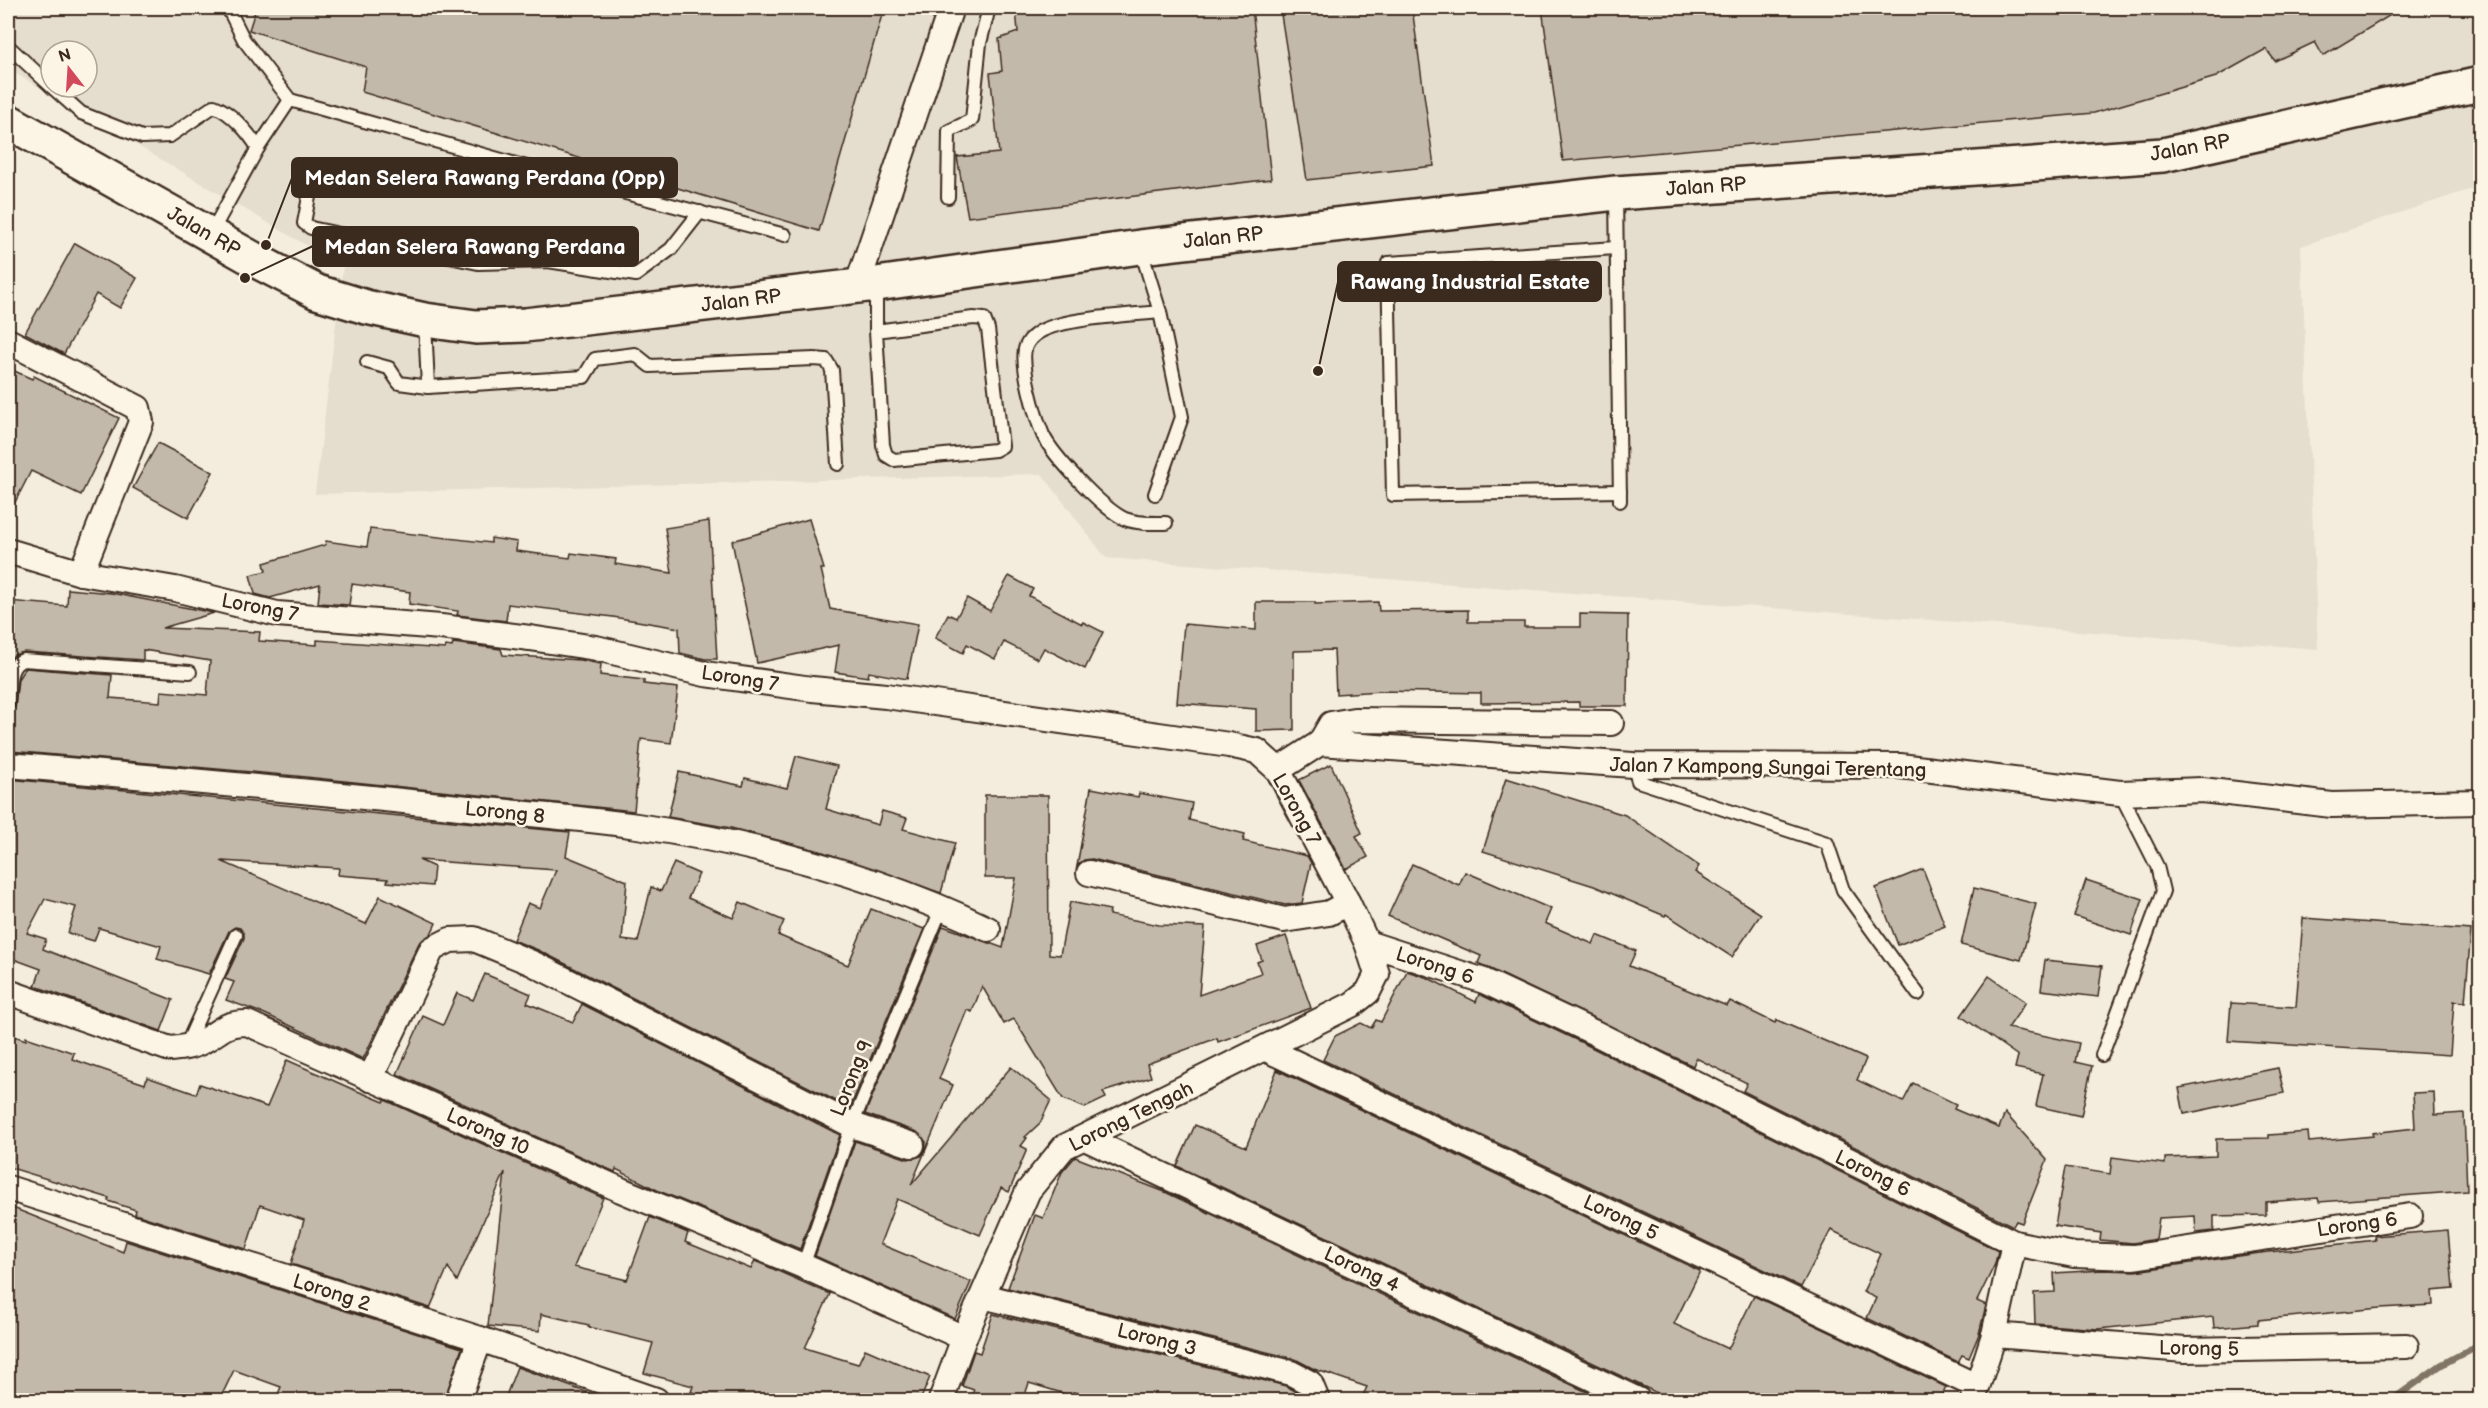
<svg xmlns="http://www.w3.org/2000/svg" width="2488" height="1408" viewBox="0 0 2488 1408" font-family="'Balsamiq Sans',sans-serif">
  <rect width="100%" height="100%" fill="#f4eddd"/>
  <filter id="ink" filterUnits="userSpaceOnUse"><feTurbulence type="fractalNoise" baseFrequency=".0167" numOctaves="2"/><feDisplacementMap in="SourceGraphic" scale="12" xChannelSelector="R" yChannelSelector="G"/><feConvolveMatrix kernelMatrix="1 2 1 2 8 2 1 2 1" color-interpolation-filters="sRGB"/></filter>
  <g filter="url(#ink)">
    <path fill="#e5ddce" fill-rule="evenodd" d="M8,8H2480V186L2301,246L2318,649L1106,558L1042,474L315,494L343,267L8,69ZM51,51H87V87H51Z"/>
    <g fill="none" stroke-linecap="round" stroke-linejoin="round">
      <path stroke="#817466" stroke-width="7" d="M2392,1400L2441,1365L2480,1344"/>
    </g>
    <g fill="#c3b9aa" stroke="#3b2a1e" stroke-width="1.5">
      <path d="M256,8H884L819,231L362,92L366,67L249,30Z"/>
      <path d="M1016,8H1252L1271,179L968,217L957,157L999,153L990,73L1002,71L999,39L1018,32Z"/>
      <path d="M1280,8H1412L1434,166L1307,180Z"/>
      <path d="M1542,8H2402L2323,56L2315,42L2275,61L2266,49L2216,77L2094,113L1563,161Z"/>
      <path d="M75,243L137,278L120,308L96,294L64,354L25,333Z"/>
      <path d="M8,368L32,379L34,376L119,418L81,495L31,471L8,516Z"/>
      <path d="M158,443L213,472L188,518L133,488Z"/>
      <path d="M809,519L824,569H821L830,609L918,624L907,679L869,672L868,677L835,672L839,645L757,663L732,541Z"/>
      <path d="M709,521L717,659H705L680,653L679,628L613,617L508,604L506,621L457,615L458,611L409,604L410,592L352,584L349,605L318,603L320,584L270,598L255,594L250,575L266,571L264,563L325,545L326,541L367,547L370,529L491,543V538L517,542L516,551L570,558L571,553L616,559L615,564L672,573L665,528Z"/>
      <path d="M1009,576L1033,589L1029,596L1082,624L1083,622L1103,632L1085,669L1044,648L1038,659L1004,642L995,659L967,644L963,653L935,638L948,614L956,618L967,598L990,611Z"/>
      <path d="M68,589L111,593L214,613L162,628L260,632L259,641L317,645V640L445,649L446,646L452,647L453,643L501,649L503,655L580,660L601,664L600,675L644,680V684L678,688L671,743L641,739L634,811L296,776L10,751L13,721L8,720V711L15,707L18,679L25,668L112,675L110,698L160,702L161,691L207,695L210,661L143,650V660L24,652L14,655L8,662V601L67,606Z"/>
      <path d="M1256,602H1315V604L1378,602L1379,611L1468,610V622H1524V627H1580V614L1628,615L1627,706H1579V702L1481,703V693L1381,691L1336,694L1334,650L1294,651V730L1256,731V709L1177,703L1184,624L1256,630Z"/>
      <path d="M796,756L837,766L826,809L878,825L882,811L907,818L903,829L955,843L941,893L820,851L731,828L668,817L679,772L743,786L745,778L787,788Z"/>
      <path d="M1331,764L1362,833L1356,836L1368,857L1346,869L1299,780Z"/>
      <path d="M1506,778L1625,815L1699,866L1695,872L1761,914L1732,957L1666,914L1665,916L1594,886L1483,851Z"/>
      <path d="M8,779L570,832L566,856L627,881L622,940L638,942L651,887L661,891L674,863L699,874L688,898L733,918L740,902L784,921L778,935L848,965L871,909L924,929L850,1108L538,950L513,940L528,903L540,908L556,870L419,860L434,867L432,886L387,882L388,879L338,875L339,868L221,861L366,924L380,896L436,923L431,934L419,943L363,1059L265,1014L226,1000L234,982L225,979L244,938V934L240,928L235,927L229,931L209,974L157,959L161,946L99,928L94,941L68,933L76,907L45,899L27,933L46,939L43,949L173,1000L161,1031L35,986L41,969L8,957Z"/>
      <path d="M1091,788L1138,797L1139,793L1192,803L1189,820L1245,834L1243,841L1307,856L1311,863L1302,903L1285,905L1092,859L1084,860L1077,866Z"/>
      <path d="M985,795H1048L1049,954L1060,955L1070,902L1110,910L1109,915L1159,925L1205,927L1199,995L1261,973L1257,962L1262,960L1257,946L1286,936L1311,1008L1218,1042L1217,1038L1147,1064L1151,1077L1103,1092L1106,1098L1085,1108L1063,1099L1014,1019L1004,1024L982,986L972,1012L967,1010L939,1079L953,1085L911,1185L1011,1067L1051,1100L1040,1123L1025,1137L1027,1138L1021,1146L1027,1149L1009,1192L1001,1188L980,1235L897,1199L880,1244L971,1282L955,1319L815,1256L855,1141L908,1159L921,1156L925,1150L926,1142L917,1132L865,1114L943,926L1003,948L1016,878H985Z"/>
      <path d="M1412,864L1459,885L1465,872L1475,876L1551,909L1545,923L1593,944L1597,935L1636,951L1629,966L1727,1006L1730,1001L1775,1023L1777,1020L1866,1059L1857,1080L1903,1102L1913,1083L1956,1104L1954,1109L1999,1128L2005,1113L2047,1160L2022,1223L2016,1221L2013,1226L1743,1091L1747,1083L1696,1058L1693,1066L1478,963L1481,956L1388,916Z"/>
      <path d="M1923,869L1945,926L1898,945L1876,888Z"/>
      <path d="M2086,880L2143,899L2131,935L2074,916Z"/>
      <path d="M1974,888L2036,904L2021,960L1961,945Z"/>
      <path d="M2303,918L2471,930L2465,1002L2454,1001L2450,1055L2228,1041L2231,1003L2296,1007Z"/>
      <path d="M2045,960L2102,966L2098,997L2041,990Z"/>
      <path d="M1407,971L1428,978L1476,1002L1479,994L1589,1046L1998,1251L1995,1264L1977,1301L1986,1305L1979,1334L1969,1358L1962,1355L1958,1362L1867,1318L1876,1298L1863,1292L1881,1254L1831,1230L1801,1287L1323,1060L1335,1036L1361,1023L1371,1028L1376,1020L1381,1022Z"/>
      <path d="M485,974L531,994L527,1003L573,1022L582,1004L840,1135L800,1249L659,1191L616,1169L615,1172L397,1074L423,1016L443,1025L457,993L473,1000Z"/>
      <path d="M1989,976L2026,1002L2008,1028L2079,1043L2075,1062L2092,1066L2081,1116L2036,1106L2043,1074L2015,1068L2018,1056L1961,1016Z"/>
      <path d="M8,1034L26,1040V1037L74,1053L72,1059L145,1084L147,1077L196,1094L200,1084L267,1107L287,1060L350,1088L384,1102L385,1100L603,1198L574,1267L627,1280L650,1217L688,1233L685,1242L751,1269L755,1261L830,1294L805,1348L858,1364L865,1349L930,1377L920,1401H723L691,1392L693,1386L644,1373L653,1343L588,1327L589,1325L541,1314L540,1331L488,1326L505,1172L457,1281L448,1267L430,1308L291,1264L304,1220L260,1205L246,1249L135,1214L136,1210L108,1201L109,1198L8,1167Z"/>
      <path d="M2278,1068L2284,1093L2184,1114L2179,1088Z"/>
      <path d="M1277,1070L1700,1271L1674,1324L1728,1349L1754,1296L1946,1387L1940,1401H1674L1177,1166L1195,1125L1246,1147Z"/>
      <path d="M2434,1092L2435,1115L2464,1113L2467,1191L2319,1202L2318,1198L2266,1202V1215L2214,1216V1231L2196,1233L2195,1216L2159,1218L2156,1239L2133,1243L2100,1240L2101,1233L2055,1226L2065,1167L2110,1174L2112,1157L2165,1164V1158L2216,1156V1139L2269,1138V1135L2308,1132L2309,1142L2373,1136L2372,1133L2415,1128L2413,1093Z"/>
      <path d="M1075,1157L1165,1192L1606,1401H1360L1367,1387L1314,1369L1295,1359L1008,1288L1035,1215L1043,1218L1062,1172Z"/>
      <path d="M8,1206L123,1252L126,1241L462,1348L444,1401H275L281,1387L234,1370L219,1401H8Z"/>
      <path d="M2448,1230L2453,1289L2432,1291L2433,1305L2380,1308L2258,1320V1324L2214,1328L2213,1317L2098,1329L2035,1324L2034,1293L2055,1292L2054,1273L2103,1270L2136,1271L2252,1254L2375,1240L2374,1236Z"/>
      <path d="M993,1314L1286,1386L1299,1393V1401H1109L1073,1392L1072,1396L1029,1383L1023,1401H969L974,1390L962,1386L974,1351L980,1353Z"/>
      <path d="M517,1367L605,1399L604,1401H504Z"/>
    </g>
    <g fill="none" stroke-linecap="round" stroke-linejoin="round">
      <g stroke="#3b2a1e" stroke-width="16">
        <g id="lane">
          <path d="M228,8L244,40L290,100L523,166L785,235"/>
          <path d="M8,46L51,86"/>
          <path d="M52,87L81,113L142,137L170,136L214,106C231,112 249,133 258,148L210,235"/>
          <path d="M258,148L290,100"/>
          <path d="M312,181L304,223L311,228L478,263L548,261L636,275L671,249L700,212"/>
          <path d="M1616,193L1620,501"/>
          <path d="M948,197L949,131L972,120L980,43L989,8"/>
          <path d="M1140,247L1160,312L1182,417L1155,494"/>
          <path d="M1616,248L1388,263L1393,495L1620,491"/>
          <path d="M876,286V331L883,445L886,455L894,460L995,450L1002,446L988,329L984,319L973,318L876,331"/>
          <path d="M1160,312C1133,315 1054,318 1035,335C1032,337 1028,342 1026,346C1019,362 1036,418 1043,435C1053,456 1104,510 1125,519C1138,524 1153,523 1166,523"/>
          <path d="M425,322L428,387"/>
          <path d="M367,362L389,368L399,383L428,387L584,377L595,359L635,354L650,366L814,359L826,360L832,370L838,464"/>
          <path d="M8,703C10,688 7,665 23,660L190,672"/>
          <path d="M1633,765L1638,781L1827,843L1843,890L1918,994"/>
          <path d="M186,1046L236,935"/>
          <path d="M2102,1055L2163,891L2157,866L2120,793"/>
          <path d="M803,1266L852,1125L942,907"/>
        </g>
      </g>
      <g stroke="#3b2a1e" stroke-width="28">
        <g id="street">
          <path d="M857,286L951,8"/>
          <path d="M8,341L138,408L141,422L81,573"/>
          <path d="M8,551L81,573L175,589L277,614L441,627L530,638L596,648L705,674L812,689L886,696L1229,745L1257,751L1278,770L1348,903L1367,943L1377,974L1368,992L1353,1004L1064,1147L1028,1191L964,1338L941,1400"/>
          <path d="M1320,743L1331,724L1354,720L1611,723"/>
          <path d="M8,765C161,778 314,791 468,808C524,814 581,818 637,826C758,844 878,876 988,929"/>
          <path d="M1278,770L1320,743L1633,765L1900,766L2120,793L2202,790L2332,805L2480,802"/>
          <path d="M1089,873L1284,920L1329,913L1348,903"/>
          <path d="M1367,943L1484,981L1595,1033L2014,1243L2074,1255L2134,1257L2410,1216"/>
          <path d="M8,992L170,1049C181,1048 193,1047 203,1041C222,1031 223,1023 247,1023L621,1190L803,1266L964,1338"/>
          <path d="M1266,1049L1976,1386"/>
          <path d="M370,1079L432,949L450,940L474,939L532,963L852,1125L912,1145"/>
          <path d="M1085,1138L1638,1400"/>
          <path d="M8,1188L480,1339L656,1400"/>
          <path d="M983,1296L1291,1373L1310,1383L1317,1400"/>
          <path d="M1994,1335L2185,1350L2406,1346"/>
          <path d="M458,1400L480,1339"/>
          <path d="M1973,1400L1994,1335L2014,1243"/>
        </g>
      </g>
      <g stroke="#3b2a1e" stroke-width="38">
        <path id="secondary" d="M8,121L255,260L317,292L366,307L425,320L476,327L525,325L876,284L1140,247L1616,193L2163,155L2480,84"/>
      </g>
      <use href="#lane" stroke="#fcf5e5" stroke-width="12"/>
      <use href="#street" stroke="#fcf5e5" stroke-width="24"/>
      <use href="#secondary" stroke="#fcf5e5" stroke-width="33"/>
    </g>
  </g>
  <g text-anchor="middle" stroke-width="5" stroke-linejoin="round" paint-order="stroke">
    <g font-size="20" fill="#3b2a1e" stroke="#fcf5e5">
      <text transform="translate(2190 147) rotate(-10)" y="7">Jalan RP</text>
      <text transform="translate(1706 186) rotate(-4)" y="7">Jalan RP</text>
      <text transform="translate(204 231) rotate(30)" y="7">Jalan RP</text>
      <text transform="translate(1223 237) rotate(-6)" y="7">Jalan RP</text>
      <text transform="translate(741 300) rotate(-7)" y="7">Jalan RP</text>
      <text transform="translate(260 607) rotate(11)" y="7">Lorong 7</text>
      <text transform="translate(740 678) rotate(9)" y="7">Lorong 7</text>
      <text transform="translate(1768 767) rotate(1)" y="7">Jalan 7 Kampong Sungai Terentang</text>
      <text transform="translate(1297 809) rotate(61)" y="7">Lorong 7</text>
      <text transform="translate(505 812) rotate(6)" y="7">Lorong 8</text>
      <text transform="translate(1435 965) rotate(18)" y="7">Lorong 6</text>
      <text transform="translate(851 1078) rotate(-68)" y="7">Lorong 9</text>
      <text transform="translate(1131 1116) rotate(-26)" y="7">Lorong Tengah</text>
      <text transform="translate(488 1131) rotate(24)" y="7">Lorong 10</text>
      <text transform="translate(1873 1173) rotate(26)" y="7">Lorong 6</text>
      <text transform="translate(1621 1217) rotate(25)" y="7">Lorong 5</text>
      <text transform="translate(2357 1224) rotate(-8)" y="7">Lorong 6</text>
      <text transform="translate(1362 1269) rotate(25)" y="7">Lorong 4</text>
      <text transform="translate(332 1292) rotate(18)" y="7">Lorong 2</text>
      <text transform="translate(1157 1339) rotate(14)" y="7">Lorong 3</text>
      <text transform="translate(2199 1348) rotate(1)" y="7">Lorong 5</text>
    </g>
  </g>
  <path fill="none" stroke="#3b2a1e" stroke-width="2" d="M266 245L292 178M245 278L313 246M1318 371L1338 282"/>
  <g fill="#3b2a1e" stroke="#fcf5e5" stroke-width="2">
    <circle cx="266" cy="245" r="6"/>
    <circle cx="245" cy="278" r="6"/>
    <circle cx="1318" cy="371" r="6"/>
  </g>
  <g fill="#3b2a1e" stroke="#3b2a1e" stroke-width="2">
    <rect x="292" y="158" width="385" height="39" rx="6"/>
    <rect x="313" y="227" width="325" height="39" rx="6"/>
    <rect x="1338" y="262" width="263" height="39" rx="6"/>
  </g>
  <g font-size="21" text-anchor="middle" font-weight="bold" fill="#fff">
    <text x="485" y="185">Medan Selera Rawang Perdana (Opp)</text>
    <text x="475" y="254">Medan Selera Rawang Perdana</text>
    <text x="1470" y="289">Rawang Industrial Estate</text>
  </g>
  <rect width="2488" height="1408" fill="none" stroke="#fcf5e5" stroke-width="30"/>
  <rect x="15" y="15" width="2458" height="1378" fill="none" stroke="#3b2a1e" stroke-width="2" filter="url(#ink)"/>
  <g transform="translate(69 69) rotate(343)"><circle r="28" fill="#fcf5e5" stroke="#afa495" stroke-width="1.5"/>
  <path d="M0-4.5L10 22L0 15L-10 22Z" fill="#d1495b"/>
  <text y="-9" font-size="16" font-weight="bold" text-anchor="middle" fill="#3b2a1e">N</text>
  </g>
</svg>
